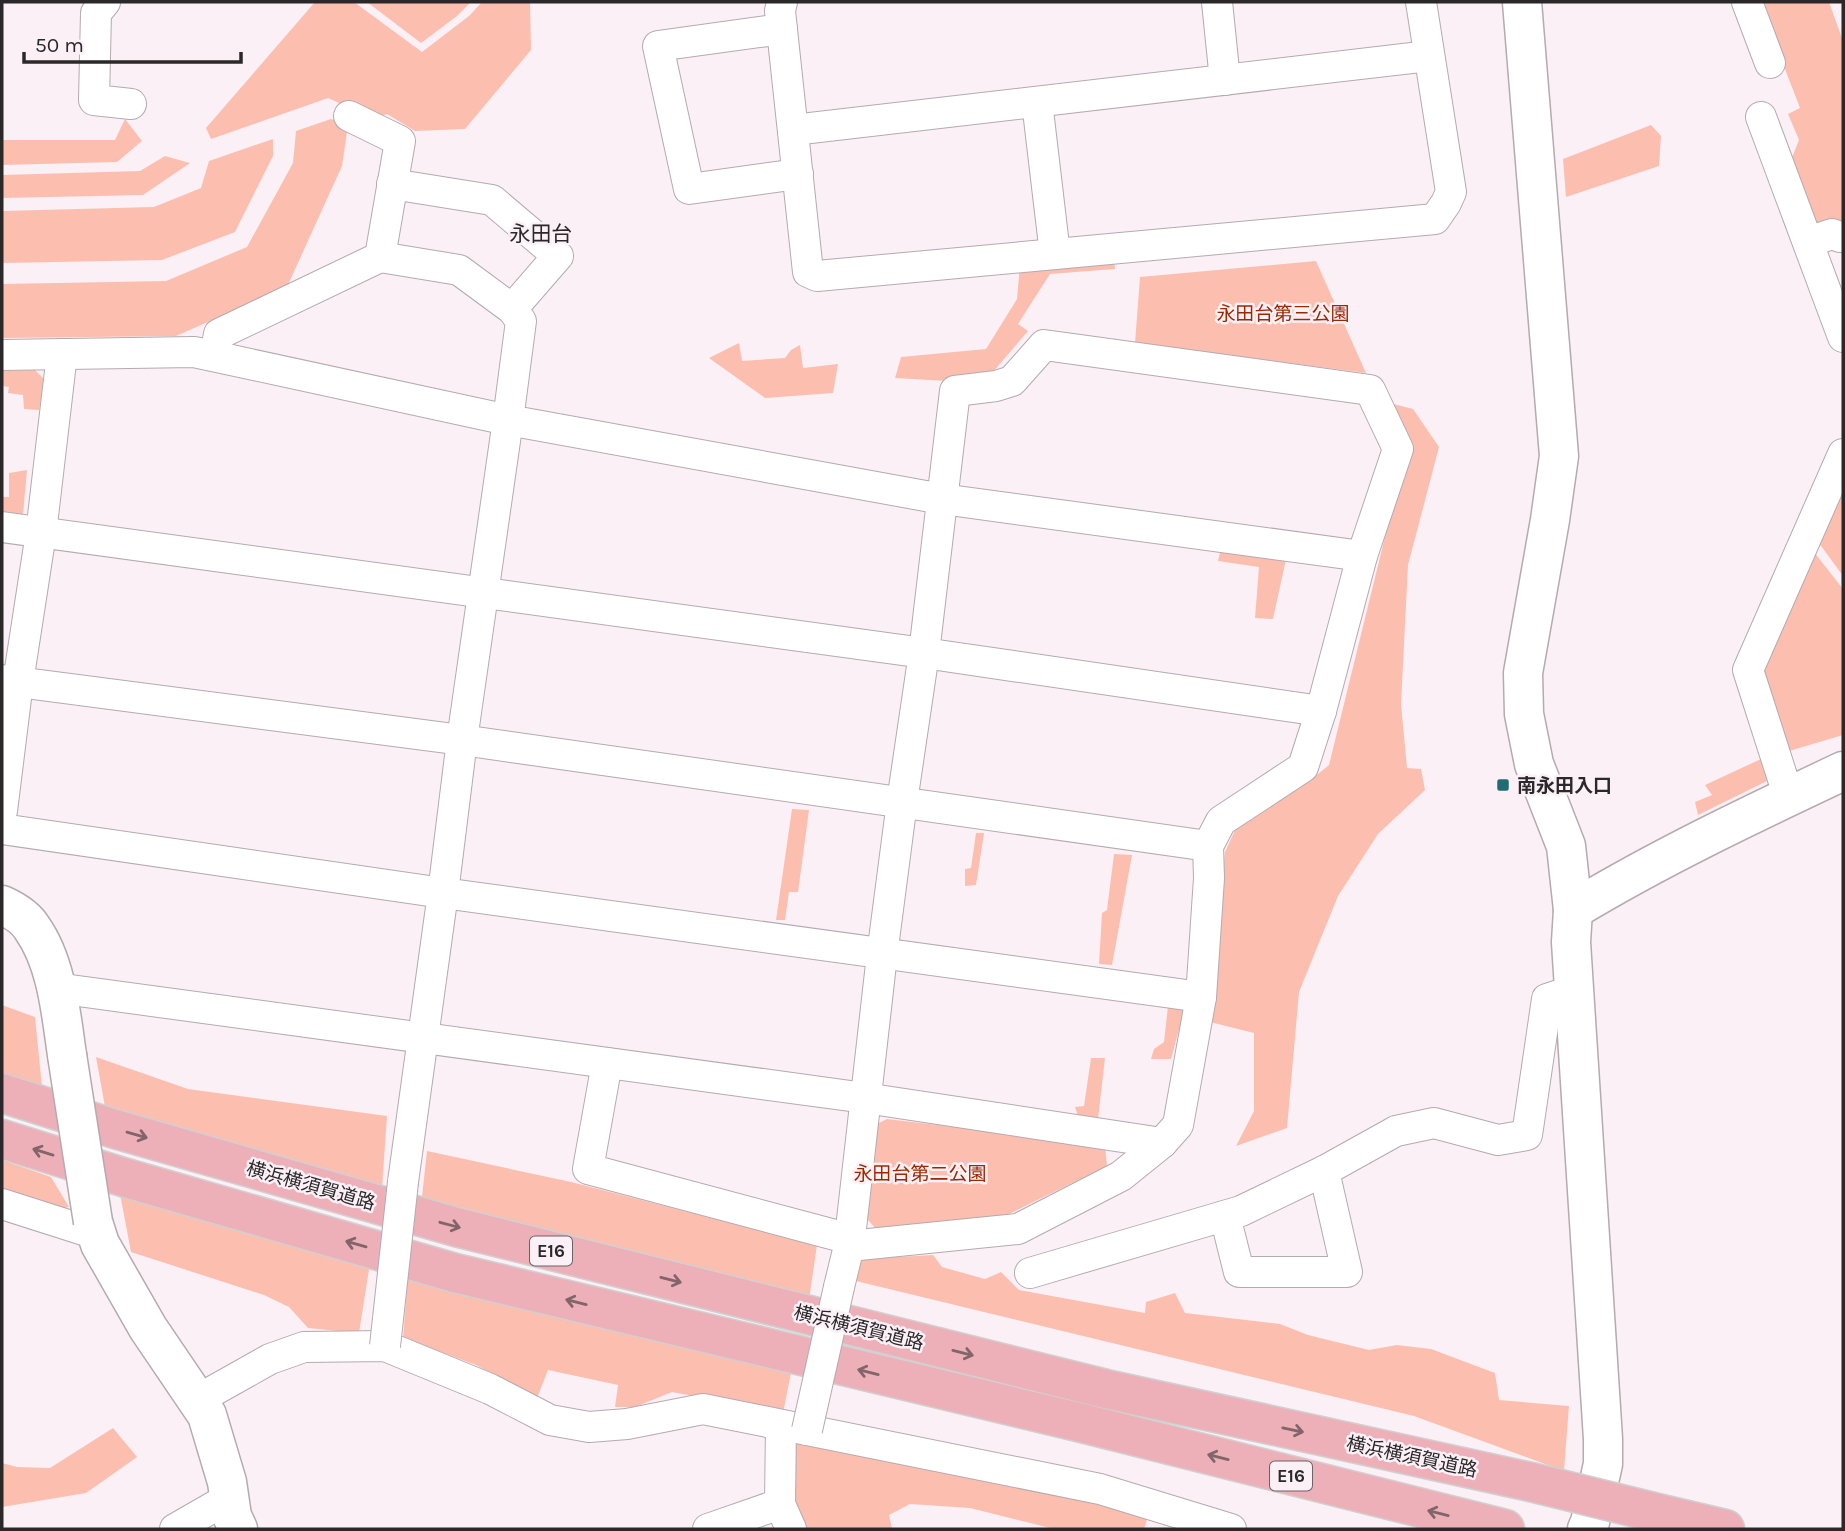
<svg xmlns="http://www.w3.org/2000/svg" width="1845" height="1531" viewBox="0 0 1845 1531" font-family="Karla,'Noto Sans JP',sans-serif">
  <rect width="100%" height="100%" fill="#faf0f6"/>
  <g fill="#fcbfaf">
    <path d="M315,2H354L422,52L469,16L482,2H530L531,50L465,129L415,131L387,114L375,119L328,98L211,139L206,128Z"/>
    <path d="M367,2H471L457,16L421,43Z"/>
    <path d="M1759,2H1829L1843,41V229L1814,228L1791,160L1799,140L1788,114L1800,108Z"/>
    <path d="M125,119L142,141L117,162L2,165V140H115Z"/>
    <path d="M331,119L348,125L342,166L287,287L176,336L2,338V284L166,281L247,247L293,163L296,131Z"/>
    <path d="M1651,125L1661,136L1659,166L1566,197L1563,159Z"/>
    <path d="M273,139V156L235,232L162,260L2,263V211L154,207L201,188L209,161Z"/>
    <path d="M165,156L190,163L143,195L2,198V175L140,171Z"/>
    <path d="M1114,256L1115,269L1050,274L1018,324L1028,331L992,373L947,381L895,378L901,357L986,349L1017,299L1020,265Z"/>
    <path d="M1316,261L1366,373L1135,343L1140,277Z"/>
    <path d="M739,343L742,361L785,358L791,350L800,345L803,368L838,364L833,393L765,398L709,358Z"/>
    <path d="M35,370L45,380L39,410L24,409L23,395L8,393L9,387L2,386V371Z"/>
    <path d="M1390,403L1413,409L1439,447L1408,565L1401,704L1407,768L1421,769L1425,790L1378,834L1338,896L1299,992L1287,1128L1236,1146L1254,1111V1033L1210,1022L1225,852L1235,830L1312,779L1329,765L1407,447Z"/>
    <path d="M27,470L23,514L2,515V497H9V473Z"/>
    <path d="M1843,480V576L1816,539Z"/>
    <path d="M1220,552L1286,559L1273,619L1255,618L1259,567L1218,561Z"/>
    <path d="M1814,552L1843,589V735L1789,751L1761,677Z"/>
    <path d="M1761,759L1767,781L1698,815L1695,802L1712,795L1705,785Z"/>
    <path d="M792,809L809,810L798,892H789L785,920H776Z"/>
    <path d="M976,833H984L976,885L965,886V869L971,868Z"/>
    <path d="M1114,854L1132,855L1112,965L1099,964L1102,913L1107,910Z"/>
    <path d="M2,1005L35,1017L42,1087L2,1076Z"/>
    <path d="M1168,1006L1184,1011L1171,1059H1151L1154,1049L1164,1042Z"/>
    <path d="M96,1057L188,1089L387,1116L382,1188L105,1107Z"/>
    <path d="M1091,1058H1105L1098,1119L1078,1116L1075,1107L1084,1106Z"/>
    <path d="M887,1119L1105,1145L1107,1166L1005,1216L876,1229L861,1212L875,1125Z"/>
    <path d="M427,1151L571,1182L817,1245L809,1300L422,1197Z"/>
    <path d="M2,1160L51,1177L69,1207L53,1211L2,1195Z"/>
    <path d="M120,1194L371,1257L359,1333L308,1328L289,1307L264,1295L131,1252Z"/>
    <path d="M933,1255L942,1267L985,1279L1001,1272L1019,1290L1145,1313L1146,1302L1175,1293L1185,1313L1280,1324L1308,1335L1369,1350L1397,1345L1431,1349L1495,1373L1499,1400L1569,1406L1564,1471L1414,1416L856,1281L862,1259Z"/>
    <path d="M408,1275L791,1373L783,1413L672,1392L635,1407H615L618,1385L548,1370L537,1398L476,1365L403,1338Z"/>
    <path d="M113,1428L137,1457L86,1493L2,1507V1463L17,1467L50,1468Z"/>
    <path d="M789,1435L1149,1514L1144,1529H1054L970,1508L910,1504L889,1515L892,1529H799L787,1502Z"/>
  </g>
  <g fill="none" stroke-linecap="round" stroke-linejoin="round">
    <g stroke="#b4aab0" stroke-width="32">
      <g id="street">
        <path d="M105,2L96,13L94,100L131,104"/>
        <path d="M782,2L780,11L808,272L817,276L1435,219L1446,203L1451,192L1421,2"/>
        <path d="M1217,2L1225,80"/>
        <path d="M1747,2L1770,63"/>
        <path d="M782,29L658,46L689,189L798,174"/>
        <path d="M1037,102L1055,254"/>
        <path d="M349,116L400,141L380,257"/>
        <path d="M1761,117L1843,337"/>
        <path d="M793,130L1429,56"/>
        <path d="M392,184L492,200L558,256L512,309"/>
        <path d="M1808,242L1832,234L1840,237H1843"/>
        <path d="M2,355L194,352L508,420L942,499L1362,556"/>
        <path d="M215,356L219,334L380,257L459,270L512,309L521,321L508,420L462,740L443,893L403,1182"/>
        <path d="M2,527L924,653L1321,711"/>
        <path d="M2,680L462,740L1208,846"/>
        <path d="M1783,779L1748,670L1843,454"/>
        <path d="M2,811L18,682L41,533L62,354"/>
        <path d="M2,829L443,893L1201,997"/>
        <path d="M56,988L865,1098L1162,1143"/>
        <path d="M607,1063L588,1169L850,1239"/>
        <path d="M2,1204L96,1234"/>
        <path d="M1225,1216L1239,1272H1347L1324,1171"/>
        <path d="M1030,1273L1241,1211L1324,1171L1396,1131L1434,1123L1498,1140L1527,1135L1547,999L1574,990"/>
        <path d="M839,1287L849,1246L882,955L902,802L924,653L955,391L996,386L1012,381L1044,345L1370,390L1398,449L1362,556L1321,711L1303,767L1221,821L1208,846L1209,878L1201,997L1178,1125L1162,1143L1121,1176L1018,1229L849,1246"/>
        <path d="M197,1400L270,1359L304,1347L385,1346L490,1389L550,1420L589,1427L627,1424L703,1409L1100,1489L1231,1529"/>
        <path d="M780,1504L791,1529"/>
        <path d="M175,1529L229,1498"/>
        <path d="M708,1529L780,1504L781,1425"/>
      </g>
    </g>
    <g stroke="#b4aab0" stroke-width="41">
      <g id="secondary">
        <path d="M1522,2L1559,456L1550,520L1523,673L1524,714L1534,764L1566,846L1573,910L1571,942L1603,1439V1464L1590,1522L1587,1529"/>
        <path d="M2,905C13,910 26,918 32,928C57,963 61,1014 67,1055"/>
        <path d="M1573,910C1659,858 1752,814 1843,771"/>
        <path d="M93,1222L100,1244L148,1328L207,1415L227,1482L232,1516L238,1529"/>
      </g>
    </g>
    <g stroke="#d0d0d0" stroke-width="41">
      <g id="highway">
        <path d="M2,1093L115,1129L456,1227L1106,1389L1531,1482"/>
        <path d="M2,1139L126,1178L455,1273L1078,1422L1505,1529"/>
        <path d="M1653,1512L1725,1529"/>
      </g>
    </g>
    <use href="#street" stroke="#fff" stroke-width="30"/>
    <use href="#secondary" stroke="#fff" stroke-width="38"/>
    <use href="#highway" stroke="#edb0b9" stroke-width="38"/>
    <g stroke="#b4aab0" stroke-width="32" stroke-linecap="butt">
      <g id="street-bridge">
        <path d="M385,1346L403,1182"/>
        <path d="M807,1430L839,1287"/>
      </g>
    </g>
    <g stroke="#b4aab0" stroke-width="41" stroke-linecap="butt">
      <path id="secondary-bridge" d="M67,1055L93,1222"/>
    </g>
    <g stroke="#d0d0d0" stroke-width="41" stroke-linecap="butt">
      <path id="highway-bridge" d="M1531,1482L1653,1512"/>
    </g>
    <use href="#street-bridge" stroke="#fff" stroke-width="30"/>
    <use href="#secondary-bridge" stroke="#fff" stroke-width="38"/>
    <use href="#highway-bridge" stroke="#edb0b9" stroke-width="38"/>
  </g>
  <defs><path id="oneway-shaft" d="M-6 0H5M1.5-3L5.5 0L1.5 3" fill="none" stroke-width="1.6" stroke-linecap="round" stroke-linejoin="round" transform="scale(1.75)"/></defs>
  <g stroke="#82656a">
    <use href="#oneway-shaft" transform="translate(137 1135) rotate(16)"/>
    <use href="#oneway-shaft" transform="translate(43 1152) rotate(-163)"/>
    <use href="#oneway-shaft" transform="translate(450 1225) rotate(15)"/>
    <use href="#oneway-shaft" transform="translate(356 1244) rotate(-164)"/>
    <use href="#oneway-shaft" transform="translate(671 1280) rotate(14)"/>
    <use href="#oneway-shaft" transform="translate(576 1302) rotate(-166)"/>
    <use href="#oneway-shaft" transform="translate(963 1353) rotate(14)"/>
    <use href="#oneway-shaft" transform="translate(868 1372) rotate(-166)"/>
    <use href="#oneway-shaft" transform="translate(1293 1430) rotate(12)"/>
    <use href="#oneway-shaft" transform="translate(1218 1457) rotate(-166)"/>
    <use href="#oneway-shaft" transform="translate(1438 1513) rotate(-166)"/>
  </g>
  <rect fill="#216b75" stroke="#faf0f6" stroke-width="2.5" x="1496" y="778" width="14" height="14" rx="3.5"/>
  <g text-anchor="middle" stroke-width="5" stroke-linejoin="round" paint-order="stroke">
    <g fill="#faf0f6" stroke="#696467" stroke-width="2">
      <rect x="530" y="1236.5" width="42" height="29" rx="5"/>
      <rect x="1270" y="1461.5" width="42" height="29" rx="5"/>
    </g>
    <g font-size="18" font-weight="bold" fill="#2b282a">
      <text x="551" y="1257">E16</text>
      <text x="1291" y="1482">E16</text>
    </g>
    <g font-size="19" fill="#9c2700" stroke="#faf0f6">
      <text x="1283" y="320">永田台第三公園</text>
      <text x="920" y="1180">永田台第二公園</text>
    </g>
    <g font-size="19" font-weight="bold" fill="#2b282a" stroke="#faf0f6" text-anchor="start">
      <text x="1517" y="792">南永田入口</text>
    </g>
    <g font-size="19" fill="#2b282a" stroke="#faf0f6">
      <text transform="translate(311 1185) rotate(16)" y="7">横浜横須賀道路</text>
      <text transform="translate(859 1327) rotate(14)" y="7">横浜横須賀道路</text>
      <text transform="translate(1412 1456) rotate(12)" y="7">横浜横須賀道路</text>
    </g>
    <g font-size="21" fill="#2b282a" stroke="#faf0f6">
      <text x="541" y="241">永田台</text>
    </g>
  </g>
  <rect width="1845" height="1531" fill="none" stroke="#2b282a" stroke-width="7"/>
  <path d="M24 52v10h217v-10" fill="none" stroke="#2b282a" stroke-width="3.5"/>
  <text x="35" y="52" font-size="21" fill="#2b282a" stroke="#faf0f6" stroke-width="5" paint-order="stroke">50 m</text>
</svg>
